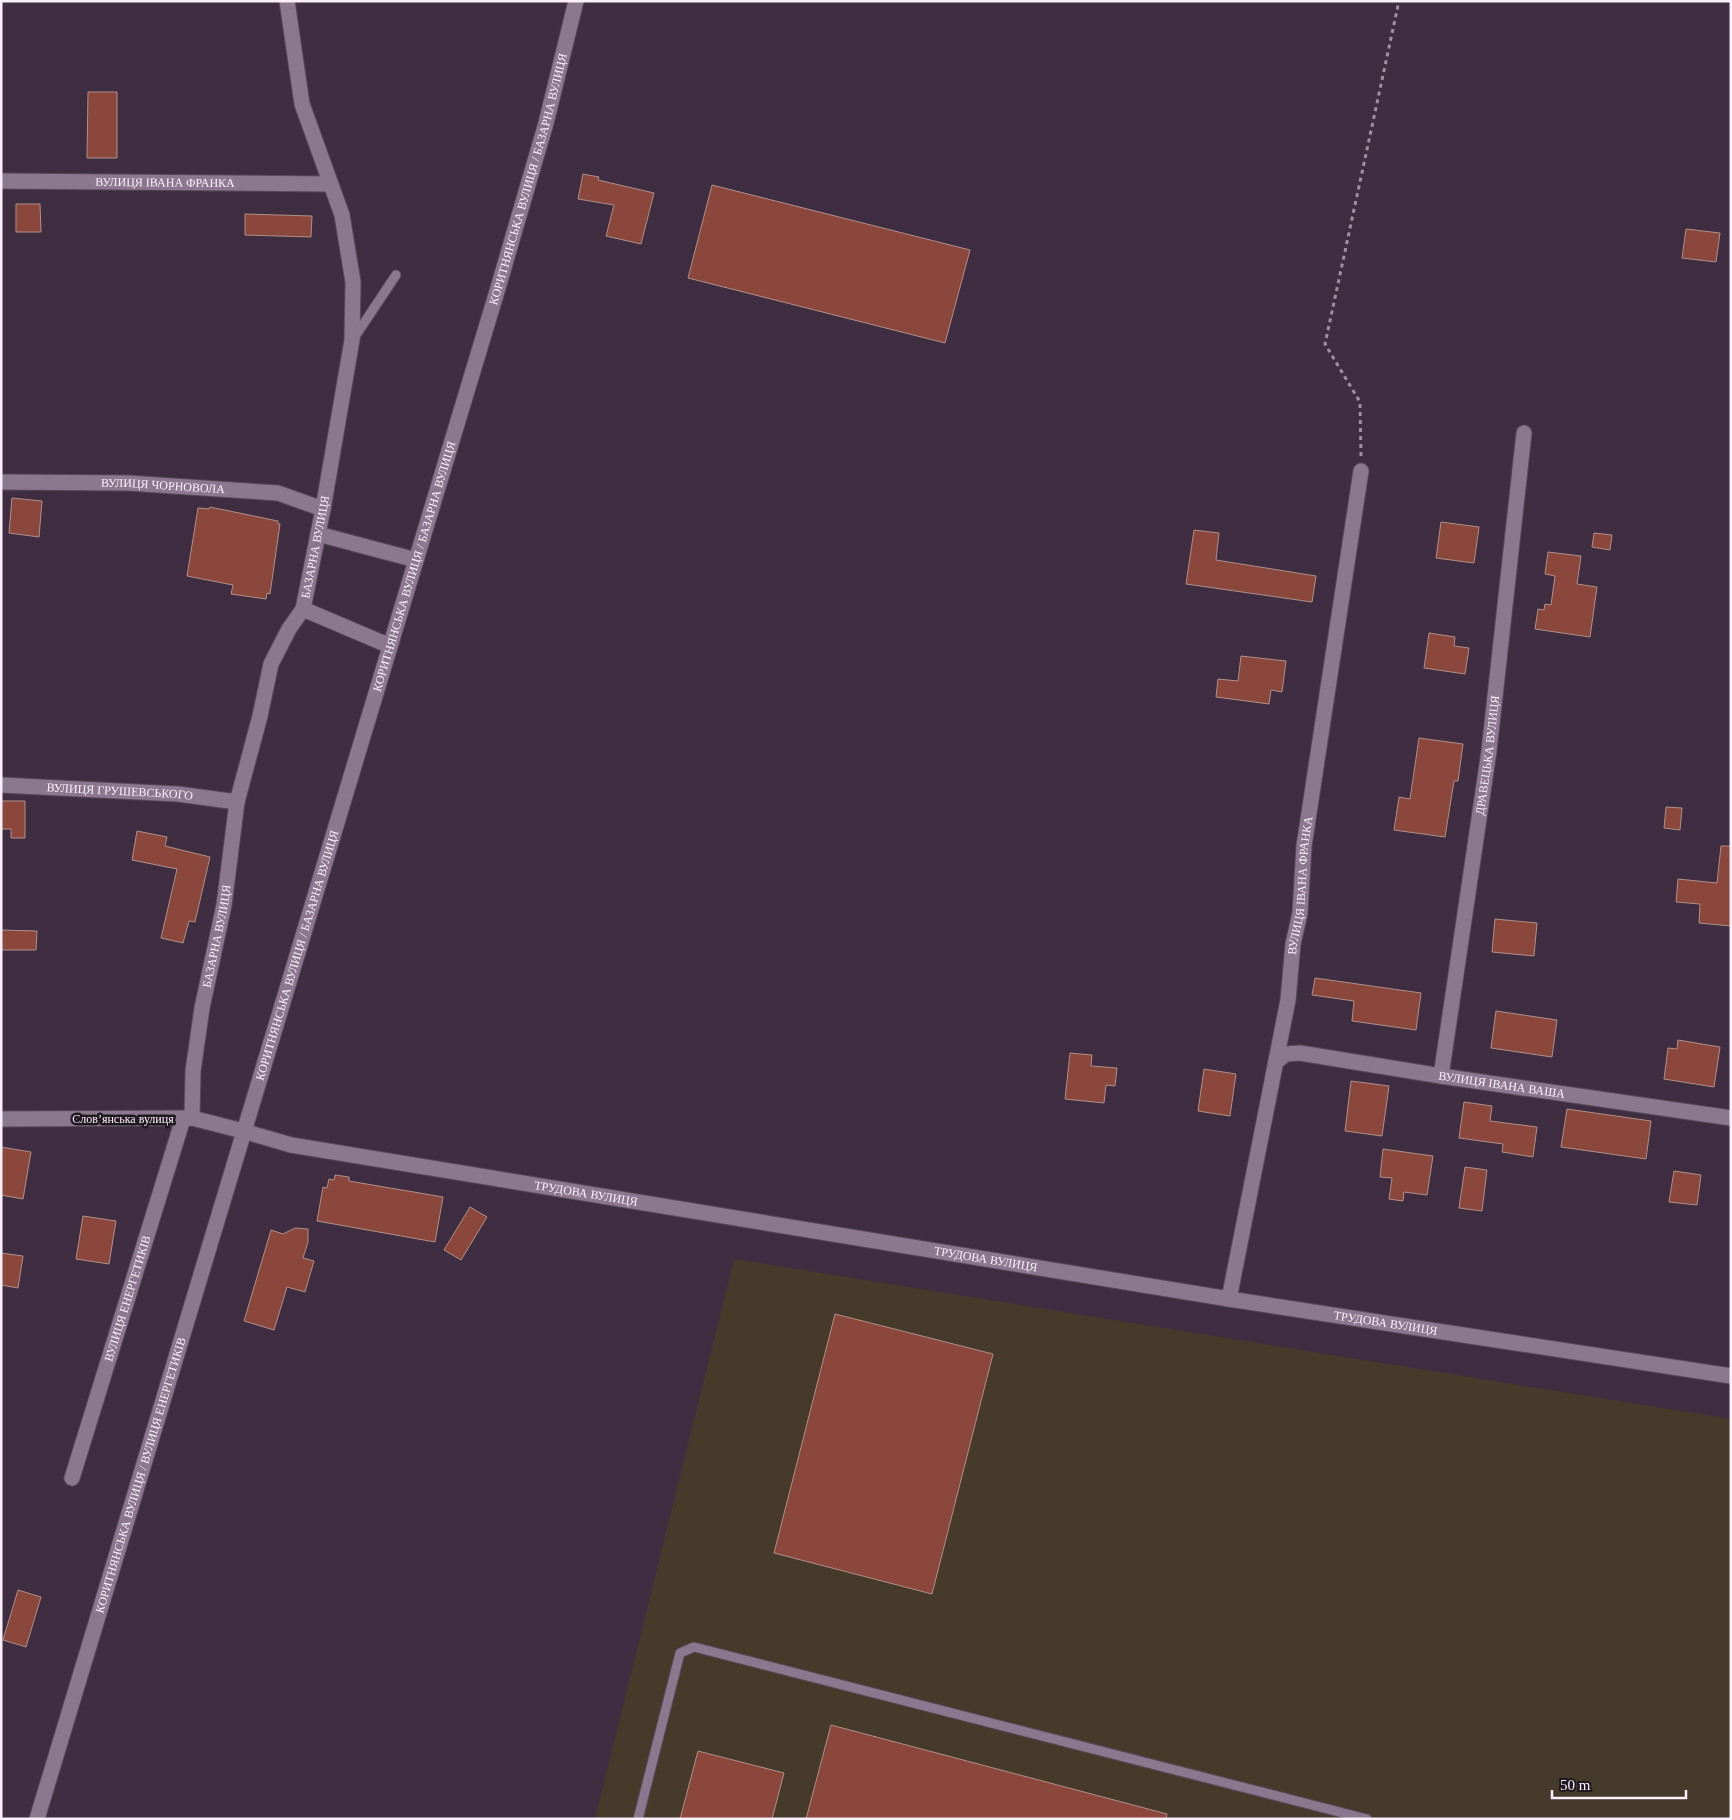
<svg xmlns="http://www.w3.org/2000/svg" width="1732" height="1820" viewBox="0 0 1732 1820" font-family="Georgia,serif">
  <rect width="100%" height="100%" fill="#3f2e41"/>
  <path fill="#463a2b" d="M734,1259L1731,1419V1819H595Z"/>
  <g fill="#8b473b" stroke="#b0908a">
    <path d="M88,92H117V158H87Z"/>
    <path d="M583,174L599,177L598,180L654,193L641,244L606,236L614,205L578,199Z"/>
    <path d="M712,185L970,250L945,343L688,278Z"/>
    <path d="M16,204H40L41,232H16Z"/>
    <path d="M245,214L312,216L311,237L245,235Z"/>
    <path d="M1686,229L1720,233L1716,262L1682,258Z"/>
    <path d="M12,498L42,501L39,537L9,533Z"/>
    <path d="M210,507L278,521V524H280L270,594L267,593L266,599L231,594L233,585L187,576L198,508L209,509Z"/>
    <path d="M1441,522L1479,527L1474,563L1436,558Z"/>
    <path d="M1194,530L1219,533L1216,560L1316,576L1312,602L1186,584Z"/>
    <path d="M1594,533L1612,535L1610,550L1592,547Z"/>
    <path d="M1548,552L1581,556L1577,584L1597,587L1590,637L1535,629L1538,609L1544,610L1545,604L1551,605L1555,576L1545,574Z"/>
    <path d="M1429,633L1455,637L1454,646L1469,648L1465,674L1424,668Z"/>
    <path d="M1241,656L1286,661L1282,692L1271,690L1269,704L1216,697L1218,679L1238,681Z"/>
    <path d="M1419,738L1463,744L1458,781H1454L1445,837L1394,830L1399,797L1410,799Z"/>
    <path d="M1,801H25V838H11V829H1Z"/>
    <path d="M1666,807L1682,808L1680,830L1664,828Z"/>
    <path d="M137,831L167,837L165,846L210,857L195,922L189,921L183,943L161,938L177,869L132,860Z"/>
    <path d="M1721,846H1731V926L1699,923L1700,904L1676,902L1678,879L1717,883Z"/>
    <path d="M1495,919L1537,923L1534,956L1492,952Z"/>
    <path d="M1,930L37,931L36,950H1Z"/>
    <path d="M1315,978L1421,993L1416,1030L1352,1021L1354,1001L1312,995Z"/>
    <path d="M1496,1011L1557,1020L1552,1057L1491,1048Z"/>
    <path d="M1678,1040L1720,1047L1714,1087L1664,1079L1668,1048L1677,1049Z"/>
    <path d="M1070,1053L1092,1055L1091,1066L1117,1068L1115,1086L1106,1085L1104,1103L1065,1099Z"/>
    <path d="M1204,1069L1236,1074L1230,1116L1198,1111Z"/>
    <path d="M1351,1081L1389,1086L1382,1136L1345,1131Z"/>
    <path d="M1464,1102L1492,1106L1490,1121L1537,1127L1533,1157L1502,1152L1503,1144L1459,1138Z"/>
    <path d="M1567,1109L1651,1121L1646,1159L1561,1147Z"/>
    <path d="M1,1147L31,1152L23,1199L1,1195Z"/>
    <path d="M1383,1149L1433,1156L1427,1195L1404,1192L1403,1201L1389,1199L1392,1178L1380,1177Z"/>
    <path d="M1465,1167L1487,1170L1482,1211L1459,1208Z"/>
    <path d="M1674,1171L1701,1175L1697,1205L1669,1202Z"/>
    <path d="M335,1175L349,1177V1181L443,1197L435,1242L317,1221L323,1187L327,1188L329,1179L334,1180Z"/>
    <path d="M470,1207L487,1217L461,1260L444,1250Z"/>
    <path d="M83,1216L116,1221L109,1264L76,1259Z"/>
    <path d="M295,1228L308,1229V1242L303,1258L314,1261L305,1292L287,1287L274,1330L244,1321L271,1230L283,1234Z"/>
    <path d="M1,1253L23,1256L18,1288L1,1285Z"/>
    <path d="M835,1314L993,1354L932,1594L774,1553Z"/>
    <path d="M18,1590L41,1597L26,1647L3,1640Z"/>
    <path d="M831,1725L1167,1814L1166,1819H806Z"/>
    <path d="M698,1751L784,1773L772,1819H680Z"/>
  </g>
  <g fill="none" stroke-linecap="round" stroke-linejoin="round">
    <g stroke="#584a5a" stroke-width="11">
      <g id="service">
        <path d="M354,338L396,275"/>
        <path d="M638,1819L680,1653L694,1647L1367,1819"/>
      </g>
    </g>
    <g stroke="#584a5a" stroke-width="17">
      <g id="minor">
        <path id="s1" d="M1,181L329,184"/>
        <path id="s2" d="M1,482L128,483L278,493L323,509"/>
        <path d="M318,534L416,560"/>
        <path d="M303,609L390,646"/>
        <path id="s3" d="M1,785L178,794L237,802"/>
        <path id="s4" d="M1276,1062L1286,1054L1300,1053L1441,1076L1731,1118"/>
        <path id="s5" d="M1441,1076L1489,751L1524,433"/>
        <path id="s6" d="M192,1118L193,1071L202,1008L224,905L237,802L260,716L271,664L289,629L303,609L323,509L352,340L353,282L342,215L302,104L287,1"/>
        <path id="s7" d="M243,1131L291,1145L1229,1299L1731,1376"/>
        <path id="s8" d="M1229,1299L1288,1000L1293,944L1300,913L1304,846L1361,471"/>
        <path id="s9" d="M72,1478L183,1119"/>
      </g>
    </g>
    <g stroke="#584a5a" stroke-width="17">
      <g id="tertiary">
        <path d="M1,1119L192,1118L243,1131"/>
        <path id="s10" d="M37,1819L498,288L546,123L576,1"/>
      </g>
    </g>
    <path stroke="#9f91a0" stroke-width="3" stroke-dasharray="4 4" stroke-linecap="butt" d="M1361,456L1360,402L1325,344L1399,1"/>
    <use href="#service" stroke="#8c788e" stroke-width="9"/>
    <use href="#minor" stroke="#8c788e" stroke-width="15"/>
    <use href="#tertiary" stroke="#8c788e" stroke-width="15"/>
  </g>
  <g text-anchor="middle" stroke-width="5" stroke-linejoin="round" paint-order="stroke">
    <g font-size="12" fill="#faeffb" stroke="#211922">
      <text dy="4" stroke="none"><textPath href="#s10" startOffset="1712">КОРИТНЯНСЬКА ВУЛИЦЯ / БАЗАРНА ВУЛИЦЯ</textPath></text>
      <text dy="4" stroke="none"><textPath href="#s1" startOffset="164">ВУЛИЦЯ ІВАНА ФРАНКА</textPath></text>
      <text dy="4" stroke="none"><textPath href="#s2" startOffset="162">ВУЛИЦЯ ЧОРНОВОЛА</textPath></text>
      <text dy="4" stroke="none"><textPath href="#s6" startOffset="589">БАЗАРНА ВУЛИЦЯ</textPath></text>
      <text dy="4" stroke="none"><textPath href="#s10" startOffset="1308">КОРИТНЯНСЬКА ВУЛИЦЯ / БАЗАРНА ВУЛИЦЯ</textPath></text>
      <text dy="4" stroke="none"><textPath href="#s5" startOffset="324">ДРАВЕЦЬКА ВУЛИЦЯ</textPath></text>
      <text dy="4" stroke="none"><textPath href="#s3" startOffset="119">ВУЛИЦЯ ГРУШЕВСЬКОГО</textPath></text>
      <text dy="4" stroke="none"><textPath href="#s8" startOffset="420">ВУЛИЦЯ ІВАНА ФРАНКА</textPath></text>
      <text dy="4" stroke="none"><textPath href="#s6" startOffset="184">БАЗАРНА ВУЛИЦЯ</textPath></text>
      <text dy="4" stroke="none"><textPath href="#s10" startOffset="902">КОРИТНЯНСЬКА ВУЛИЦЯ / БАЗАРНА ВУЛИЦЯ</textPath></text>
      <text dy="4" stroke="none"><textPath href="#s4" startOffset="231">ВУЛИЦЯ ІВАНА ВАША</textPath></text>
      <text x="123" y="1123">Словʼянська вулиця</text>
      <text dy="4" stroke="none"><textPath href="#s7" startOffset="349">ТРУДОВА ВУЛИЦЯ</textPath></text>
      <text dy="4" stroke="none"><textPath href="#s7" startOffset="754">ТРУДОВА ВУЛИЦЯ</textPath></text>
      <text dy="4" stroke="none"><textPath href="#s9" startOffset="188">ВУЛИЦЯ ЕНЕРГЕТИКІВ</textPath></text>
      <text dy="4" stroke="none"><textPath href="#s7" startOffset="1159">ТРУДОВА ВУЛИЦЯ</textPath></text>
      <text dy="4" stroke="none"><textPath href="#s10" startOffset="359">КОРИТНЯНСЬКА ВУЛИЦЯ / ВУЛИЦЯ ЕНЕРГЕТИКІВ</textPath></text>
    </g>
  </g>
  <rect width="1732" height="1820" fill="none" stroke="#faeffb" stroke-width="5"/>
  <path d="M1552 1790v8h134v-8" fill="none" stroke="#faeffb" stroke-width="2.5"/>
  <text x="1560" y="1790" font-size="15" fill="#faeffb" stroke="#211922" stroke-width="4" paint-order="stroke">50 m</text>
</svg>
